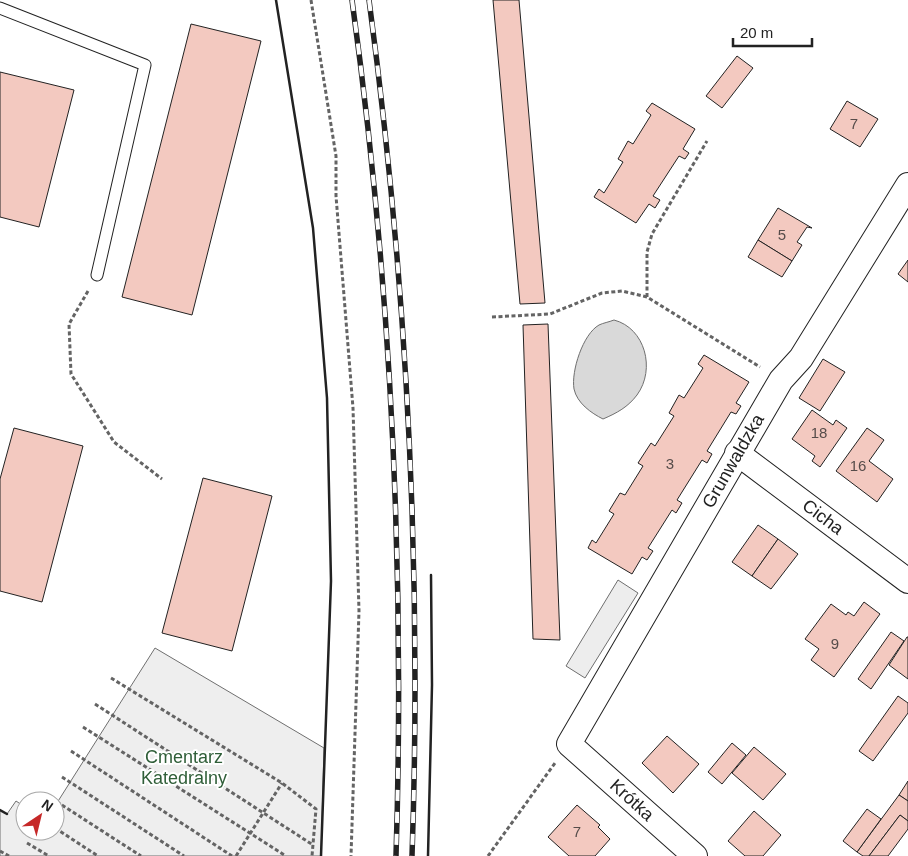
<svg xmlns="http://www.w3.org/2000/svg" width="908" height="856" viewBox="0 0 908 856" font-family="Helvetica,sans-serif">
  <rect width="100%" height="100%" fill="#fff"/>
  <path fill="#eee" stroke="#6f6f6f" d="M155,648L324,748L321,856H0V810L7,814L16,801L25,807V831H55V806Z"/>
  <path fill="#ededed" stroke="#6f6f6f" d="M618,580L638,593L585,678L566,666Z"/>
  <path fill="#d9d9d9" stroke="#6f6f6f" d="M614,320C645,328 656,369 637,395C628,407 617,413 603,419C591,413 577,403 574,389C571,371 583,334 599,325C603,323 609,322 614,320Z"/>
  <g fill="#f3c9c0" stroke="#222">
    <path d="M493,0H519L545,303L520,304Z"/>
    <path d="M191,24L261,41L192,315L122,297Z"/>
    <path d="M737,56L753,68L722,108L706,96Z"/>
    <path d="M0,72L74,90L39,227L0,217Z"/>
    <path d="M847,101L878,119L860,147L830,129Z"/>
    <path d="M652,103L695,129L683,149L689,153L685,159L679,156L653,196L660,200L655,208L649,204L636,223L594,197L599,189L604,193L623,162L618,159L628,141L633,144L651,115L646,111Z"/>
    <path d="M778,208L812,228L807,227L797,242L802,245L792,261L758,240Z"/>
    <path d="M758,240L792,261L782,277L748,257Z"/>
    <path d="M908,260V282L898,274Z"/>
    <path d="M548,324L560,640L533,639L523,325Z"/>
    <path d="M704,355L749,382L736,403L741,406L736,414L731,412L707,451L712,454L707,463L702,460L677,500L682,503L676,513L672,510L648,548L653,551L647,560L642,557L632,574L588,548L592,540L596,543L614,514L609,511L620,493L625,495L643,466L638,463L651,443L655,446L674,416L669,413L679,395L684,398L703,368L698,364Z"/>
    <path d="M823,359L845,372L820,411L799,398Z"/>
    <path d="M812,410L833,425L836,420L847,428L820,467L812,461L815,456L792,439Z"/>
    <path d="M14,428L83,446L42,602L0,591V479Z"/>
    <path d="M867,428L884,440L869,461L893,479L877,502L836,471Z"/>
    <path d="M203,478L272,496L232,651L162,633Z"/>
    <path d="M758,525L778,539L752,576L732,562Z"/>
    <path d="M778,539L798,554L771,589L752,576Z"/>
    <path d="M864,602L880,614L834,677L811,660L819,649L805,639L831,604L846,615L848,612L854,616Z"/>
    <path d="M891,632L904,641L871,689L858,679Z"/>
    <path d="M907,637H908V679L889,665Z"/>
    <path d="M898,696L908,703V713L873,761L859,751Z"/>
    <path d="M667,736L699,764L673,793L642,763Z"/>
    <path d="M732,743L746,755L722,784L708,772Z"/>
    <path d="M754,747L786,774L763,800L732,773Z"/>
    <path d="M908,781V801L899,795Z"/>
    <path d="M899,795L908,801V821L900,815L869,856H863L857,852Z"/>
    <path d="M577,805L600,825L598,827L610,839L595,856H569L548,837Z"/>
    <path d="M867,809L881,819L857,852L843,841Z"/>
    <path d="M754,811L781,835L763,856H745L728,841Z"/>
    <path d="M900,815L908,821V829L888,856H869Z"/>
  </g>
  <g fill="none" stroke-linecap="round" stroke-linejoin="round">
    <g stroke="#222" stroke-width="13">
      <path id="service" d="M0,8L145,65L97,275"/>
    </g>
    <g stroke="#222" stroke-width="26">
      <g id="minor">
        <path d="M737,453L908,581"/>
        <path d="M695,856L569,744L781,380L801,358L908,185"/>
      </g>
    </g>
    <g stroke="#646464" stroke-width="3" stroke-dasharray="4 2.5" stroke-linecap="butt">
      <path d="M311,0L336,156V196L353,408L359,611L351,856"/>
      <path d="M88,291L69,324L71,374L114,442L162,479"/>
      <path d="M647,297V252L652,234L707,141"/>
      <path d="M492,317L550,314L602,293L622,291L647,297L760,367"/>
      <path d="M111,678L282,783L316,809L312,856"/>
      <path d="M95,704L313,845"/>
      <path d="M83,727L286,856"/>
      <path d="M71,751L232,856"/>
      <path d="M62,777L184,856"/>
      <path d="M51,798L141,856"/>
      <path d="M55,828L98,856"/>
      <path d="M27,843L49,856"/>
      <path d="M0,851L9,856"/>
      <path d="M236,856L282,783"/>
      <path d="M488,856L555,763"/>
    </g>
    <use href="#service" stroke="#fff" stroke-width="11"/>
    <use href="#minor" stroke="#fff" stroke-width="24"/>
    <g stroke="#222" stroke-width="5.5">
      <g id="rail">
        <path d="M352,0C391,283 405,570 396,856"/>
        <path d="M369,0C407,284 422,570 412,856"/>
      </g>
    </g>
    <use href="#rail" stroke="#fff" stroke-width="4" stroke-dasharray="11" stroke-linecap="butt"/>
    <g stroke="#222" stroke-width="2.5">
      <path d="M276,0L313,228L327,398L331,581L321,856"/>
      <path d="M0,810L7,814"/>
      <path d="M428,856L432,685L431,575"/>
    </g>
  </g>
  <g text-anchor="middle" stroke-width="4" stroke-linejoin="round" paint-order="stroke">
    <g font-size="15" fill="#564c4a">
      <text x="854" y="129">7</text>
      <text x="782" y="240">5</text>
      <text x="819" y="438">18</text>
      <text x="670" y="469">3</text>
      <text x="858" y="471">16</text>
      <text x="835" y="649">9</text>
      <text x="577" y="837">7</text>
    </g>
    <g font-size="18" fill="#222" stroke="#fff">
      <text transform="translate(733 461) rotate(-60)" y="6">Grunwaldzka</text>
      <text transform="translate(823 517) rotate(37)" y="6">Cicha</text>
      <text transform="translate(632 800) rotate(42)" y="6">Krótka</text>
    </g>
    <g font-size="18" fill="#2f5e38" stroke="#fff">
      <text x="184" y="763">Cmentarz<tspan x="184" dy="21">Katedralny</tspan></text>
    </g>
  </g>
  <g transform="translate(40 816) rotate(35)"><circle r="24" fill="#ffffff" stroke="#a7a7a7"/>
  <path d="M0-4L9 19L0 12L-9 19Z" fill="#c62828"/>
  <text y="-8" font-size="14" font-weight="bold" text-anchor="middle" fill="#222222">N</text>
  </g>
  <path d="M733 38v8h79v-8" fill="none" stroke="#222222" stroke-width="2.5"/>
  <text x="740" y="38" font-size="15" fill="#222222" stroke="#ffffff" stroke-width="4" paint-order="stroke">20 m</text>
</svg>
